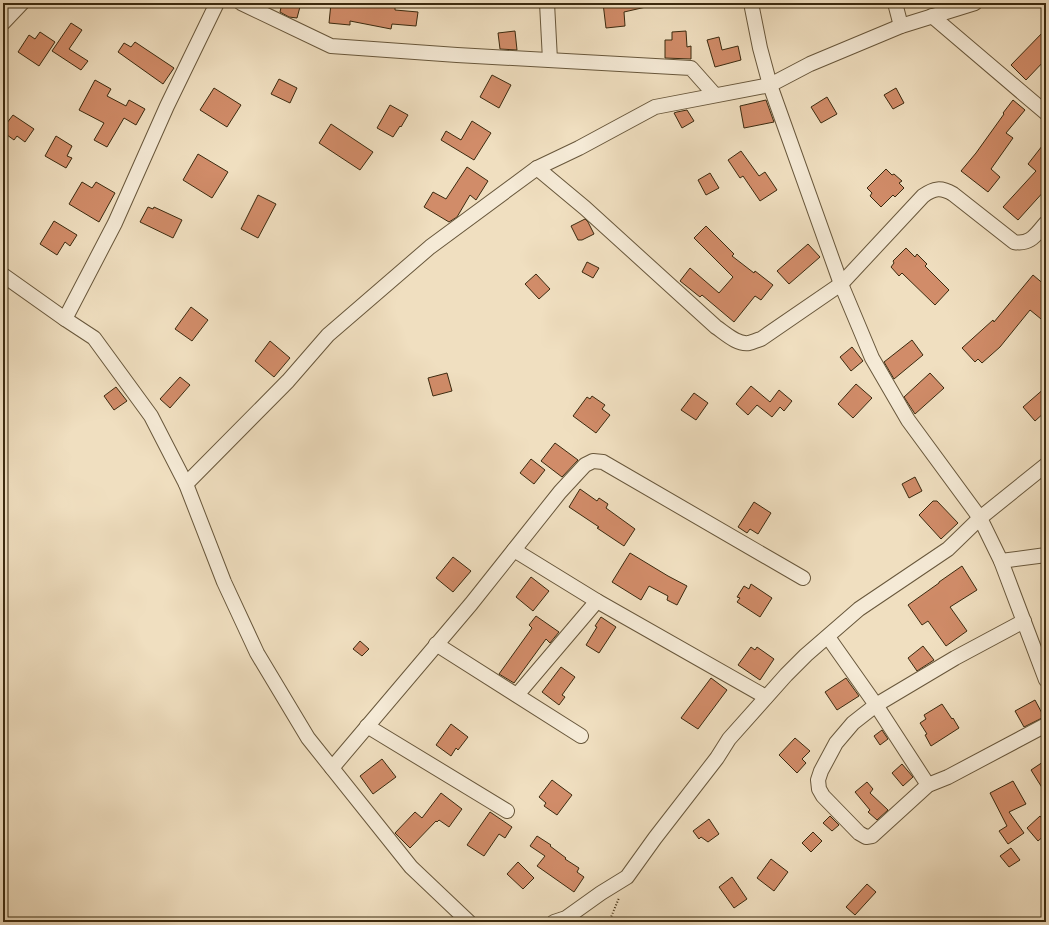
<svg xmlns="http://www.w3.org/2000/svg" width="1049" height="925" viewBox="0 0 1049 925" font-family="Alegreya,serif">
  <rect width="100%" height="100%" fill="#f0dfc0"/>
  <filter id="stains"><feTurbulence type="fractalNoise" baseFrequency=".005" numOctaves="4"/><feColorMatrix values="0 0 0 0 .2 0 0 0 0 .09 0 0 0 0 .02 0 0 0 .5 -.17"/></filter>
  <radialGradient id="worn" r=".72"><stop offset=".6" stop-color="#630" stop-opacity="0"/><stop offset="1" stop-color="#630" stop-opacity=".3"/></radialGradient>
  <g fill="#d18c69" stroke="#3b2a0f">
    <path d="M282,3H301L297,18L289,17L280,12Z"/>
    <path d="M331,3H360L380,7L381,4L395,7V10L418,12L416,26L392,24L391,29L350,21V25L329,23Z"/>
    <path d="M603,3H646V7L624,12L625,26L606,28Z"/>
    <path d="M71,23L82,30L69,49L88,61L81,70L52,51Z"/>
    <path d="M1046,29V59L1026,80L1011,65Z"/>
    <path d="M515,31L517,50L500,49L498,33Z"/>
    <path d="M686,31L687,47L691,46V59L665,58V40H672V32Z"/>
    <path d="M40,32L55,42L39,66L18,52L29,35L35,39Z"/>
    <path d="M719,37L722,50L738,46L741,60L715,67L707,40Z"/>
    <path d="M135,42L174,68L163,84L118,52L124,43L131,47Z"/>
    <path d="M492,75L511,85L499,108L480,97Z"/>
    <path d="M279,79L297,88L290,103L271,94Z"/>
    <path d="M95,80L111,89L107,96L126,106L129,100L145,109L136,125L124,118L107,147L94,140L104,123L79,110Z"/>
    <path d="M214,88L241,105L227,127L200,110Z"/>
    <path d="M896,88L904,103L893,109L884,95Z"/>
    <path d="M827,97L837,114L821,123L811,107Z"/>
    <path d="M766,100L774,122L744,128L740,106Z"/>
    <path d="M1013,100L1025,110L1006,133L1013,138L991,169L1000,177L988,192L961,171L976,153L1004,114L1003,113Z"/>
    <path d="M390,105L408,115L401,127L400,126L393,137L377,128Z"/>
    <path d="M687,110L694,121L682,128L674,113L677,112Z"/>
    <path d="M13,115L34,129L25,142L17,136L14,140L3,132V128Z"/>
    <path d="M472,121L491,133L474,160L441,140L446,131L461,140Z"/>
    <path d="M331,124L373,152L360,170L319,143Z"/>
    <path d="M56,136L72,146L67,156L72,158L66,168L45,156Z"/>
    <path d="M1046,141V189L1018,220L1003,207L1036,171L1028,164Z"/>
    <path d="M741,151L759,176L765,172L777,190L760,201L743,176L740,178L728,160Z"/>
    <path d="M198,154L228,172L212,198L183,180Z"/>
    <path d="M467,167L488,181L476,200L470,195L457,217L449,222L424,207L433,192L446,199Z"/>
    <path d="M886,169L892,175L894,174L902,181L899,183L904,188L895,197L893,195L881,207L870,196L872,193L867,188Z"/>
    <path d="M710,173L719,188L706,195L698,180Z"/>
    <path d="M82,182L92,188L96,182L115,193L99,222L69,204Z"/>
    <path d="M258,195L276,204L258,238L241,229Z"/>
    <path d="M148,207L153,209L154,207L182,220L173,238L140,222Z"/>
    <path d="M585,219L588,222L594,234L582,240H578L571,226Z"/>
    <path d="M54,221L77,235L70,246L65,242L57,255L40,244Z"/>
    <path d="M706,226L734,254L732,256L754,273L755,271L773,285L761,300L755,296L734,322L702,295L700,297L680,281L690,268L719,293L733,277L694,238Z"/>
    <path d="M808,244L820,257L789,284L777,271Z"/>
    <path d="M906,248L915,257L917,254L927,264L925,266L949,290L935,305L902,273L899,276L891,267L894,263L893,261Z"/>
    <path d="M587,262L599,268L593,278L582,272Z"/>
    <path d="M536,274L550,289L539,299L525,284Z"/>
    <path d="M1033,275L1046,286V323L1030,310L1000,347L982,363L978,359L975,362L962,348L993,320L994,322Z"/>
    <path d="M191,307L208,320L192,341L175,329Z"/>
    <path d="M912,340L923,355L894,379L884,362Z"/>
    <path d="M270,341L290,358L274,377L255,361Z"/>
    <path d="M852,347L863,361L851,371L840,357Z"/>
    <path d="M447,373L452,391L433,396L428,378Z"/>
    <path d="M930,373L944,388L915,414L904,397Z"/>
    <path d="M180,377L190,385L170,408L160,399Z"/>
    <path d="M856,384L872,398L853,418L838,404Z"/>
    <path d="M751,386L770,402L779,390L792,401L784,411L780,407L772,417L757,405L748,415L736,404Z"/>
    <path d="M116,387L127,401L114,410L104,396Z"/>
    <path d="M1046,387V411L1035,421L1023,407Z"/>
    <path d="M694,393L708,403L696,420L681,410Z"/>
    <path d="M592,396L605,405L602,409L610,415L596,433L573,416L587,397L590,399Z"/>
    <path d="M555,443L578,460L562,477L541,461Z"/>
    <path d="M531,459L545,470L534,484L520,473Z"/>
    <path d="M915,477L922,491L909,498L902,484Z"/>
    <path d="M580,489L597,501L599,498L608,504L606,508L635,529L624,546L597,528L599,527L569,507Z"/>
    <path d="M933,501H937L958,523L941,539L919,515Z"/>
    <path d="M754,502L771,513L758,534L750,529L747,533L738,527Z"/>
    <path d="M630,553L668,576L687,586L677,605L667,600L668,596L649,586L641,600L612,582Z"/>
    <path d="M453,557L471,571L453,592L436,578Z"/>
    <path d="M962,566L977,590L950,607L967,631L946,646L928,621L922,625L908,605L939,583V582Z"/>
    <path d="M531,577L549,591L533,611L516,597Z"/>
    <path d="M751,584L772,598L760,617L737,602L740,598L737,597L744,586L749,589Z"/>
    <path d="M536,616L559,632L550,643L546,639L514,683L499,674L532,628L529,625Z"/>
    <path d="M601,617L616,627L599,653L586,645L597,627L595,626Z"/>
    <path d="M360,641L369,649L362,656L353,649Z"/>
    <path d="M923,646L934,660L917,671L908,658Z"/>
    <path d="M751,647L755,650L757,647L774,659L760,680L738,665Z"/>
    <path d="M561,667L575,677L562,695L565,697L559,705L542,692Z"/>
    <path d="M711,678L727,690L698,729L681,718Z"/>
    <path d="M846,678L859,696L837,710L825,692Z"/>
    <path d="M1035,700L1044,717L1024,727L1015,711Z"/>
    <path d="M942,704L952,719L953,718L959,728L931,746L925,735L927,734L920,723L926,719L924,715Z"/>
    <path d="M451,724L468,737L458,750L456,748L451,756L436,745Z"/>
    <path d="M882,730L888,739L880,745L874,736Z"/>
    <path d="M795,738L810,751L802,759L806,763L797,773L779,755Z"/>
    <path d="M382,759L396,777L373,794L360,776Z"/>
    <path d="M1046,760V794L1031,770Z"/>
    <path d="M902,764L913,777L903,786L892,773Z"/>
    <path d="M552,780L572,795L557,815L544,806L546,803L539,797Z"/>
    <path d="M1013,781L1026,804L1009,812L1024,833L1008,844L999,831L1007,826L990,793Z"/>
    <path d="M867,782L873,789L870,793L888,810L877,820L868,812L870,810L855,792Z"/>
    <path d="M441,793L462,809L449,827L439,820L437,822L436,821L410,848L395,833L415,812L422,818Z"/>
    <path d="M490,812L512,827L505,838L499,834L484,856L467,845Z"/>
    <path d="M830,816L839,825L832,831L823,823Z"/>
    <path d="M1040,816L1046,823V834L1038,841L1027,828Z"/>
    <path d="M709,819L719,834L708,842L701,837L699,839L693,831Z"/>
    <path d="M813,832L822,841L811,852L802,843Z"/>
    <path d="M537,836L551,845L550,846L566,858L565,859L579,868L577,872L584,877L574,892L537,866L545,856L530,846Z"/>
    <path d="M1011,848L1020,860L1009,867L1000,856Z"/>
    <path d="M771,859L788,872L774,891L757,878Z"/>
    <path d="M518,862L534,878L523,889L507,874Z"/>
    <path d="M732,877L747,899L734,908L719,887Z"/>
    <path d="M867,884L876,892L855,915L846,907Z"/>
  </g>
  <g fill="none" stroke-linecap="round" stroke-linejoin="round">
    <g stroke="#68573b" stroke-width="16">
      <g id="street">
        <path d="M241,3L331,46L457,55L691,68L715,95"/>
        <path d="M547,3L550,60"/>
        <path d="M751,3L760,48L770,85L841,284L872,358L908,420L980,518L1001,561L1046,680"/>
        <path d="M895,3L901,26"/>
        <path d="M932,16L1046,113"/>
        <path d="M3,23L22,3"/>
        <path d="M537,168L585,208L716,327C725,333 737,345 749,343C753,342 757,340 761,339L841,284L923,196C934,188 941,187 953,194L1014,242C1031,245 1036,234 1046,223"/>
        <path d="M3,275L65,319L94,338L151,416L186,484L224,582L257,653L308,738L411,867L469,922"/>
        <path d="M65,319L115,223L167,106L217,3"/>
        <path d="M186,484L288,381L328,335L430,247L537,168L579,148L655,107L770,85L810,64L901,26L975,3"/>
        <path d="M514,550L597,601L766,697"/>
        <path d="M1001,561L1046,555"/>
        <path d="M1024,621L955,658L876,705L853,723L836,743L821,771L818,780L819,789L823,796L859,833L866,837L872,836L928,785L948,777L1046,725"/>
        <path d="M828,637L876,705L928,785"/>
        <path d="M436,644L581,736"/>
        <path d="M517,695L597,601"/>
        <path d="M367,726L507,811"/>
        <path d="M332,768L471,604L560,492L585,465L593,461L603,462L803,578"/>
        <path d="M554,922L566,918L601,893L627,877L655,838L717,758L729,739L786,675L806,655L859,609L948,549L980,518L1046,465"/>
      </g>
    </g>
    <path stroke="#3b2a0f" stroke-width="2" stroke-dasharray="1 2" stroke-linecap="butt" d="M609,922L619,898"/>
    <use href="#street" stroke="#f5ead6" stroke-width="14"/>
  </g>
  <rect width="1049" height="925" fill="none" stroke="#f0dfc0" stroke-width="16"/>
  <rect x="4" y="4" width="1041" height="917" fill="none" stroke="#3b2a0f" stroke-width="2"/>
  <rect x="8" y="8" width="1033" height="909" fill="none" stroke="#3b2a0f"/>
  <rect width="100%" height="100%" filter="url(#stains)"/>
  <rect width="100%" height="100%" fill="url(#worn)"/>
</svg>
